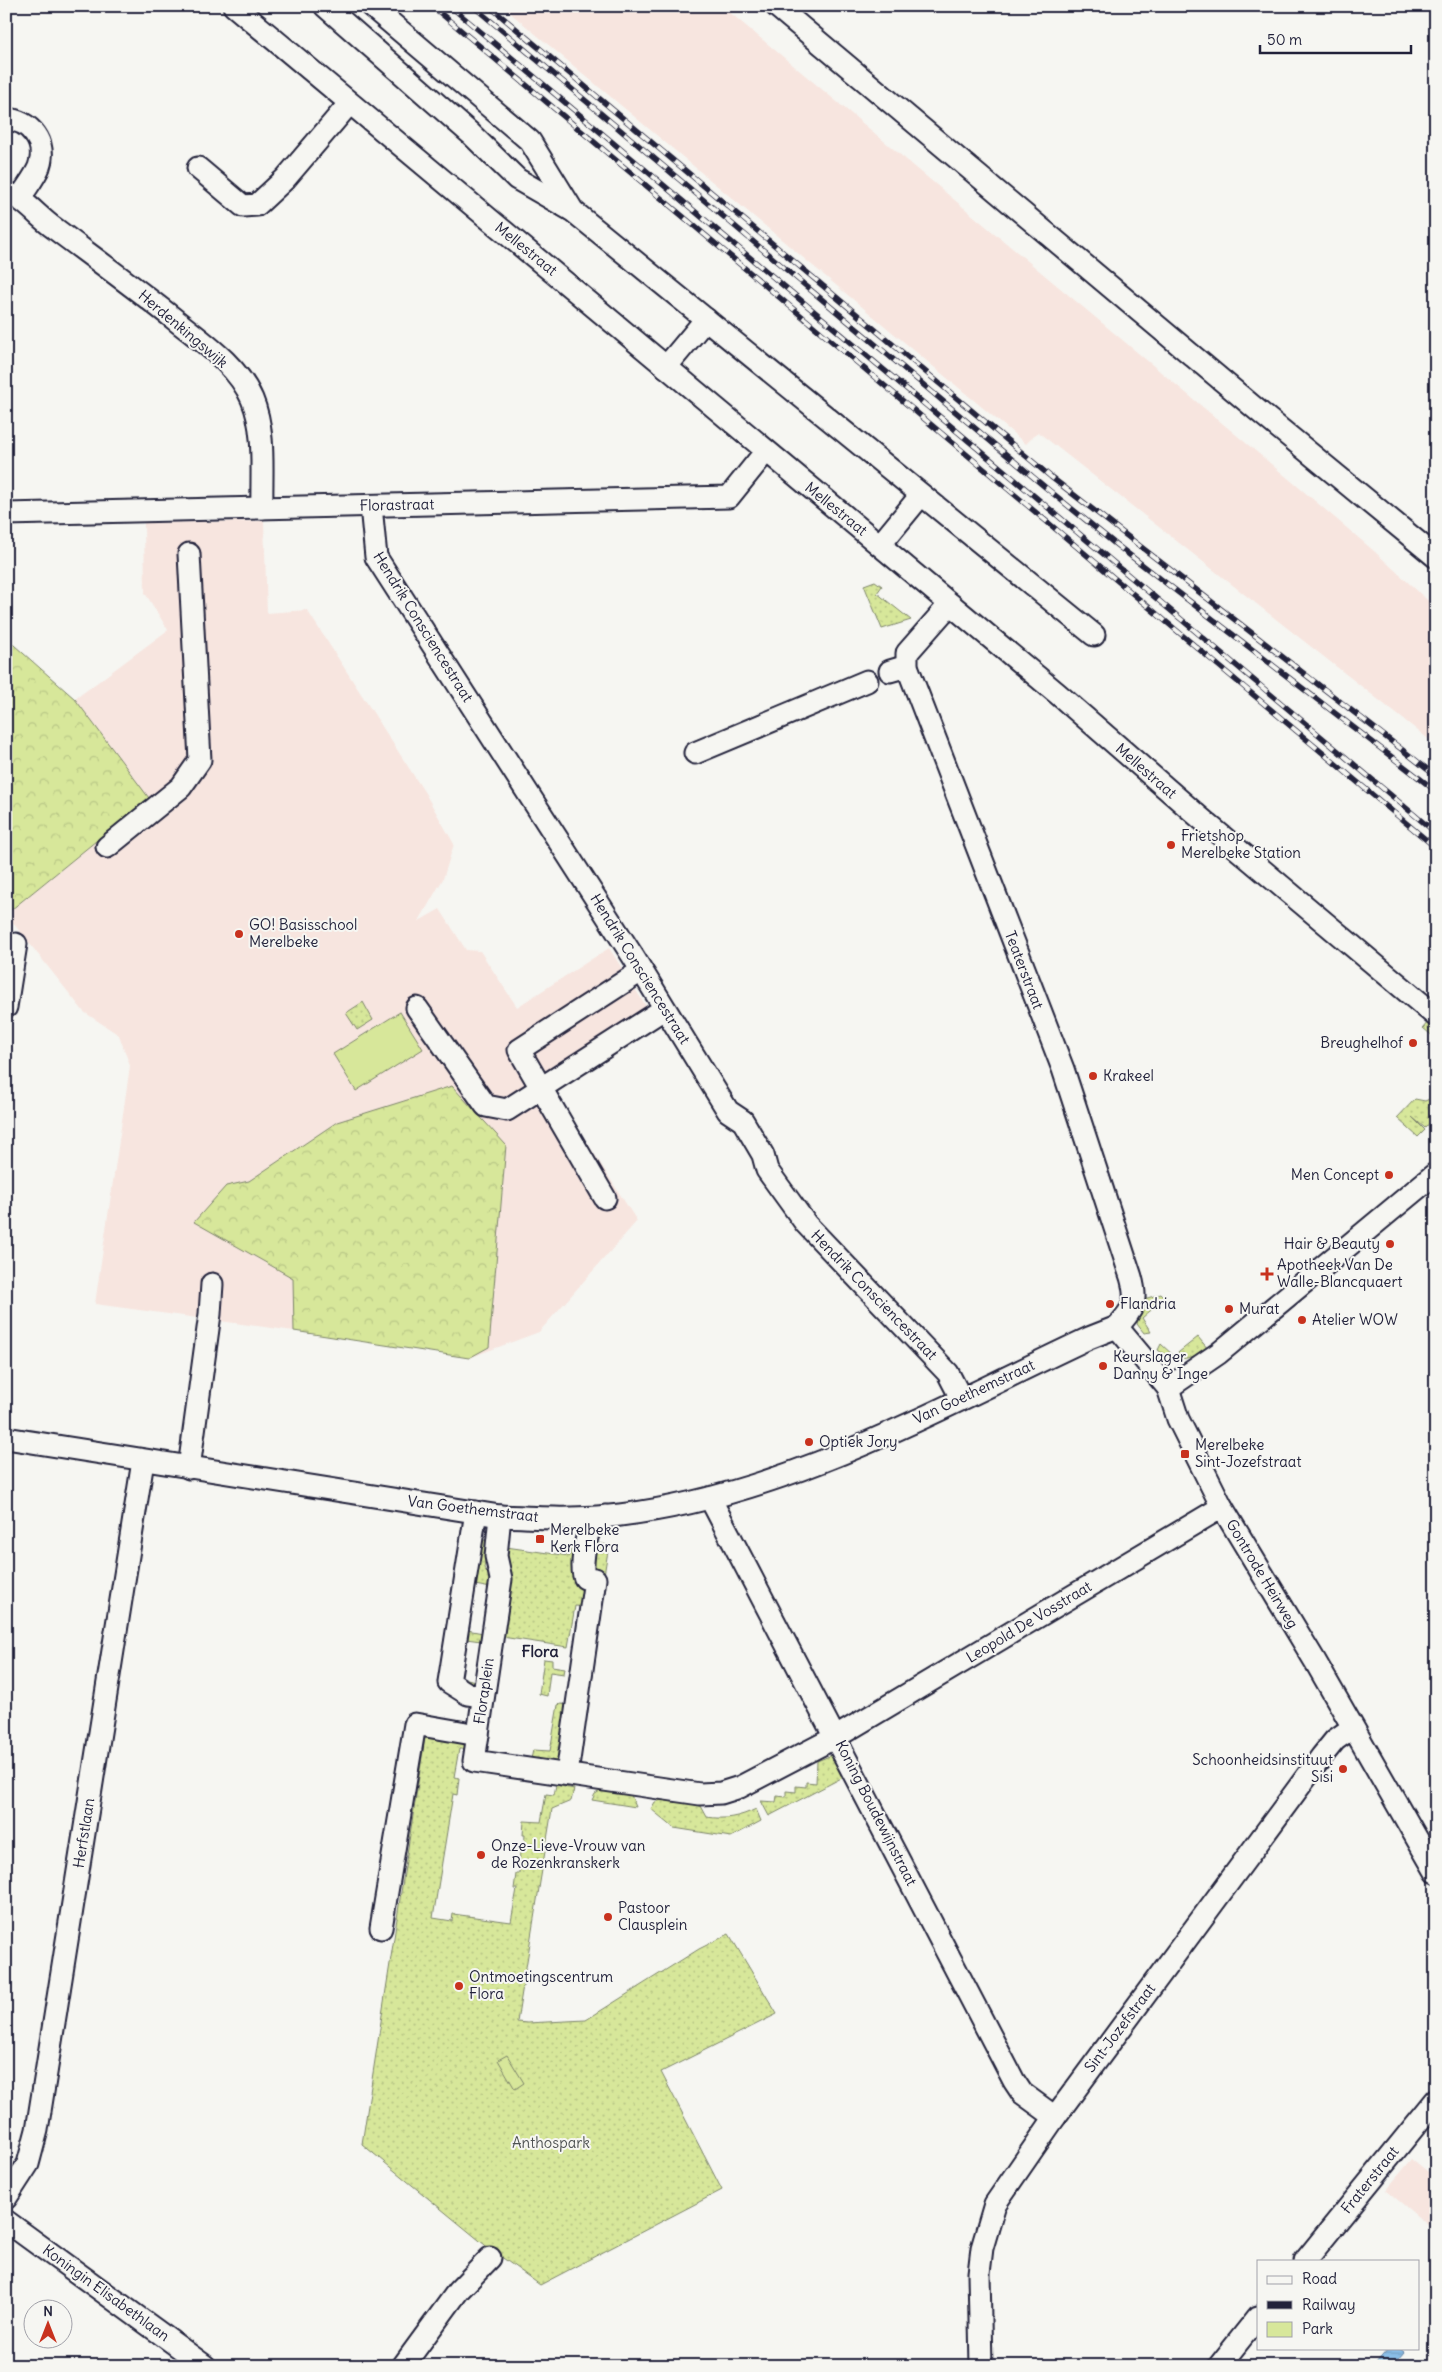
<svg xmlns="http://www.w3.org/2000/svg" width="1442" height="2372" viewBox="0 0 1442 2372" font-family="Delius,sans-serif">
  <defs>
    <pattern id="green-dots" width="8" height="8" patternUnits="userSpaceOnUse" patternTransform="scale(1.25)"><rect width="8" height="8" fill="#d7e79a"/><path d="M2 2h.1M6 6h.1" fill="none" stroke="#b8c686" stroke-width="1.8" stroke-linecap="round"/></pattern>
    <pattern id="forest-crowns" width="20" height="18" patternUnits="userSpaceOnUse" patternTransform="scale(1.25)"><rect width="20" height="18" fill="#d7e79a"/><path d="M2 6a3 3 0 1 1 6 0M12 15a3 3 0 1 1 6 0" fill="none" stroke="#b8c686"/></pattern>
    <pattern id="water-rules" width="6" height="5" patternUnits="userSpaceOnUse" patternTransform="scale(1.25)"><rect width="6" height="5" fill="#8abee7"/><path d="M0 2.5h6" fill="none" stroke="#77a3c7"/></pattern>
  </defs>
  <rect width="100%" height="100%" fill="#f6f6f2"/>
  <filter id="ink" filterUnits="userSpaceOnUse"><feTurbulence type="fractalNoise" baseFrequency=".02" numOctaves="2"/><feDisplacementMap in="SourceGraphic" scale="10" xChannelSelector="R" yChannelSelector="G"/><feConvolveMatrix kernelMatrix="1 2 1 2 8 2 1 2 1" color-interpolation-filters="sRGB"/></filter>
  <g filter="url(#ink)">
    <g fill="#f7e5df">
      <path d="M502,6H722L1289,479L1374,551L1436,608V745L1038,432L1026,444Z"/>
      <path d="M264,521L267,613L307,610L425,793L454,844L443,879L419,921L440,909L466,950L480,951L517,1007L609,948L658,1025L555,1092L637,1221L539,1332L469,1358L294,1331L95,1304L130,1066L119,1035L84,1012L6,914L149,798L75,699L168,630L145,593L144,523Z"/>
      <path d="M1412,2159L1436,2178V2232L1386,2190Z"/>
    </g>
    <g fill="url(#green-dots)" stroke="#7c846a">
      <path d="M875,581L882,586L877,593L911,620L882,629L864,585Z"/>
      <path d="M363,1002L373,1020L357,1030L346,1013Z"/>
      <path d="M1428,1022L1436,1028V1039L1423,1028Z"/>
      <path d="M1436,1096V1116L1425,1128L1412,1117L1425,1130L1418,1137L1397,1118L1415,1099L1425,1101Z"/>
      <path d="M1161,1294L1165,1298L1142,1318L1151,1332L1144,1333L1137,1324L1144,1299Z"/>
      <path d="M1198,1337L1208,1349C1191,1360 1174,1363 1158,1350L1161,1344L1174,1356Z"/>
      <path d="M482,1538L488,1543L484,1568L492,1580L491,1588L475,1585Z"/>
      <path d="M594,1543L609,1545L604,1575L589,1573Z"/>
      <path d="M575,1544L592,1582L588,1607L575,1606L568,1647L502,1637L511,1576L503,1563L506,1547L569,1556L572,1546Z"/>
      <path d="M467,1630L483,1633L481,1641L466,1639L460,1677L475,1681L474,1685L454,1682Z"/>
      <path d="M544,1659L552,1660V1666L565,1668L564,1674L550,1672L547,1696L539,1694Z"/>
      <path d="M561,1704L568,1705L558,1751L560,1753L559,1764L531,1759L533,1750L550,1751L558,1705Z"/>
      <path d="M425,1738L464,1742L466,1744L465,1749H459L454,1777L459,1778L457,1795L453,1794L433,1918L452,1921L453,1914L511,1922L517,1889H514L516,1874H519L520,1848H524L525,1835H523L524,1821L541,1822L546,1794L554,1795L556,1785L574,1789L571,1801L552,1809L517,2022L527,2023L586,2020L699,1949L729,1934L777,2014L661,2072L722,2190L540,2285L485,2245L362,2144Z"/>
      <path d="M832,1755L851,1773L769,1816L761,1801L776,1802L777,1796L786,1797V1791L796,1792V1786L806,1787V1782L816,1783L817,1761Z"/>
      <path d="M602,1790L631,1795L636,1807L592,1800L595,1794Z"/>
      <path d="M665,1799L701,1806L707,1817C724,1820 740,1817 756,1809L761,1821L731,1837L674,1828L651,1809L655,1802Z"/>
    </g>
    <g fill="url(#forest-crowns)" stroke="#7c846a">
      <path d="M6,638L75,699L149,798L6,914Z"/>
      <path d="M452,1086L506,1145L489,1347L469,1358L294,1331L293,1278L194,1222L226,1186L249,1181L337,1122Z"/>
    </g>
    <g fill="#d7e79a" stroke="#7c846a">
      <path d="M400,1012L423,1049L356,1091L333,1054Z"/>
      <path d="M507,2055L524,2083L515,2089L498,2060Z"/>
    </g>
    <path fill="url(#water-rules)" stroke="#6080a2" d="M1389,2348H1399L1404,2352L1392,2366H1377L1375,2364Z"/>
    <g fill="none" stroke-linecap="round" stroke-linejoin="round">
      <g stroke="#22223b" stroke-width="25">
        <g id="minor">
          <path d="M234,6L1058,694L1198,816L1436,1016"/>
          <path d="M325,6L471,134L517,179L571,210"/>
          <path d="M371,6L530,141L573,211L1094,635"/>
          <path d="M776,6L1256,409L1436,557"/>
          <path d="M6,119C30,120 48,143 39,167C35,177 26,188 20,198"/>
          <path d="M198,168L243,206L257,205L285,179L349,104"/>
          <path d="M6,192C26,200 37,216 54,228C94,258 134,287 173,318C201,341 237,364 252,399C266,432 261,473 262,508"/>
          <path d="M666,367L706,319"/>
          <path d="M371,506L376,557L634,958L728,1111L743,1121L763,1155L767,1170L806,1224L948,1373L961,1398"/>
          <path d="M6,514L729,497L766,451"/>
          <path d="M880,545L921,495"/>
          <path d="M950,604L907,653V666L1063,1069L1131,1277C1138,1302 1134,1308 1117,1327"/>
          <path d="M890,671L907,666"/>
          <path d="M695,753L867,681"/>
          <path d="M107,847L181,787L200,760L189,554"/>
          <path d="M6,1007L16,944"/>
          <path d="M417,1008L486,1106L507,1110L664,1009"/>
          <path d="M605,1198L519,1050L641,971"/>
          <path d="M1117,1327L1168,1388L1178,1419L1222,1507L1315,1661L1436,1872"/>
          <path d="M1168,1388L1219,1353L1436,1173"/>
          <path d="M6,1438L500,1516C540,1518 580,1520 620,1515C788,1495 939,1408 1089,1338L1117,1327"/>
          <path d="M189,1468L210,1314L212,1284"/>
          <path d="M710,1498L1014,2081L1022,2093L1055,2117"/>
          <path d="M476,1512L449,1682L468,1694L483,1696"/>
          <path d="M500,1516L496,1556L501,1579L474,1761L700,1794L721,1793L740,1787L836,1737L1222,1507"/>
          <path d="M567,1774L595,1579L585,1578C580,1571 585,1538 590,1530C593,1525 600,1521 605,1516"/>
          <path d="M381,1928L415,1724L478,1735"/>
          <path d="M6,2198L28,2164L37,2130L143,1461"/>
          <path d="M6,2221L205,2366"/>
          <path d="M1305,2261L1436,2100"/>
          <path d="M403,2366L458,2291L490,2258"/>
          <path d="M981,2366L979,2273L982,2248L995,2204L1055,2117L1322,1756L1335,1740L1352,1728"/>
          <path d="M1219,2366L1258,2317"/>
        </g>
      </g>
      <use href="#minor" stroke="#f6f6f2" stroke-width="21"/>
      <g stroke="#22223b" stroke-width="5.5">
        <g id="rail">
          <path d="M432,6L1436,848"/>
          <path d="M450,6L1436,833"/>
          <path d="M473,6L1045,487L1114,543L1436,791"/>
          <path d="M489,6L1051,477L1436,776"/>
        </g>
      </g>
      <use href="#rail" stroke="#f6f6f2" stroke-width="4" stroke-dasharray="11" stroke-linecap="butt"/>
    </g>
  </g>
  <g fill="#c8321e" stroke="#f6f6f2" stroke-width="2">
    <circle cx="1171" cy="845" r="5"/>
    <circle cx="239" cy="934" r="5"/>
    <circle cx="1413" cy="1043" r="5"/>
    <circle cx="1093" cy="1076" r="5"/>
    <circle cx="1389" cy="1175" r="5"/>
    <circle cx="1390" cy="1244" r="5"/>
    <path d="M1264.5 1266.5h5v5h5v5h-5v5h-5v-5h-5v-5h5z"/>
    <circle cx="1110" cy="1304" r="5"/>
    <circle cx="1229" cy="1309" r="5"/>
    <circle cx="1302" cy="1320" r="5"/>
    <circle cx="1103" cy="1366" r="5"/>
    <circle cx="809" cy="1442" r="5"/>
    <rect x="1180" y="1449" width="10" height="10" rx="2.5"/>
    <rect x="535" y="1534" width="10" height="10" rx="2.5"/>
    <circle cx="1343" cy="1769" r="5"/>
    <circle cx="481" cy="1855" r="5"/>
    <circle cx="608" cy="1917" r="5"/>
    <circle cx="459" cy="1986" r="5"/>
  </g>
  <g text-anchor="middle" stroke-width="4" stroke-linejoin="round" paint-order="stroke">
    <g font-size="15" fill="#22223b" stroke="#f6f6f2">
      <text transform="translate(526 249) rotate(39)" y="5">Mellestraat</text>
      <text transform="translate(183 329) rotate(40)" y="5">Herdenkingswijk</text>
      <text transform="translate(397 505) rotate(-1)" y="5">Florastraat</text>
      <text transform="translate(836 509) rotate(39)" y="5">Mellestraat</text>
      <text transform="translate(423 627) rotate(58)" y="5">Hendrik Consciencestraat</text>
      <text transform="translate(1146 771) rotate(41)" y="5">Mellestraat</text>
      <text transform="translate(640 969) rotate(58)" y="5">Hendrik Consciencestraat</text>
      <text transform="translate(1024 970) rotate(69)" y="5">Teaterstraat</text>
      <text transform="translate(874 1295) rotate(46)" y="5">Hendrik Consciencestraat</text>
      <text transform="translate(974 1392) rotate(-25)" y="5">Van Goethemstraat</text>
      <text transform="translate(473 1509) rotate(7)" y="5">Van Goethemstraat</text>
      <text transform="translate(1262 1574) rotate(59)" y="5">Gontrode Heirweg</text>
      <text transform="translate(1029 1622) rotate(-31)" y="5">Leopold De Vosstraat</text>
      <text transform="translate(484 1691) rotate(-82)" y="5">Floraplein</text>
      <text transform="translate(876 1813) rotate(63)" y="5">Koning Boudewijnstraat</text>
      <text transform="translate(84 1833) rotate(-81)" y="5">Herfstlaan</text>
      <text transform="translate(1120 2028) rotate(-53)" y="5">Sint-Jozefstraat</text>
      <text transform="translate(1370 2180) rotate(-51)" y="5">Fraterstraat</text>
      <text transform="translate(106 2293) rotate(36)" y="5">Koningin Elisabethlaan</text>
    </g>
    <g font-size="15" fill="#22223b" stroke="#f6f6f2" text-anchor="start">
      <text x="1181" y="841">Frietshop<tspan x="1181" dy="17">Merelbeke Station</tspan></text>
      <text x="249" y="930">GO! Basisschool<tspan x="249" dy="17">Merelbeke</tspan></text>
      <text x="1403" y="1048" text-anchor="end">Breughelhof</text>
      <text x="1103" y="1081">Krakeel</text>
      <text x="1379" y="1180" text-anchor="end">Men Concept</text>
      <text x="1380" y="1249" text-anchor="end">Hair &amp; Beauty</text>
      <text x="1277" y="1270">Apotheek Van De<tspan x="1277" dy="17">Walle-Blancquaert</tspan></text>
      <text x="1120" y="1309">Flandria</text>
      <text x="1239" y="1314">Murat</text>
      <text x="1312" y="1325">Atelier WOW</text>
      <text x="1113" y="1362">Keurslager<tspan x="1113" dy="17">Danny &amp; Inge</tspan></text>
      <text x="819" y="1447">Optiek Jory</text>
      <text x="1195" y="1450">Merelbeke<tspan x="1195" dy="17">Sint-Jozefstraat</tspan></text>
      <text x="550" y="1535">Merelbeke<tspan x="550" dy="17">Kerk Flora</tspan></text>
      <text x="1333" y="1765" text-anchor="end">Schoonheidsinstituut<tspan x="1333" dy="17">Sisi</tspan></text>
      <text x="491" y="1851">Onze-Lieve-Vrouw van<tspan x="491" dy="17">de Rozenkranskerk</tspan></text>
      <text x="618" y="1913">Pastoor<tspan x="618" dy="17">Clausplein</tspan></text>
      <text x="469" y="1982">Ontmoetingscentrum<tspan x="469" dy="17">Flora</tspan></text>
    </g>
    <g font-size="15" fill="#4f5353" stroke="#f6f6f2">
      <text x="551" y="2148">Anthospark</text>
    </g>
    <g font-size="16" font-weight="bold" fill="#22223b" stroke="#f6f6f2">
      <text x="540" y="1657">Flora</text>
    </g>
  </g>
  <rect width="1442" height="2372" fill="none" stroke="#f6f6f2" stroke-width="25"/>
  <rect x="12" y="12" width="1417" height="2347" fill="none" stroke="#22223b" stroke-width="2" filter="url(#ink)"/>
  <rect x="1257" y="2260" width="162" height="90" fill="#f6f6f2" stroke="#a1a1a9"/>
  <rect x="1267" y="2276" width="25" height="8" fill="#f6f6f2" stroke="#a1a1a9"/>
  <text x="1302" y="2284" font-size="15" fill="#22223b">Road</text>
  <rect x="1267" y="2301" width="25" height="8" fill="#22223b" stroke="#a1a1a9"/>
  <text x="1302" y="2310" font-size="15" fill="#22223b">Railway</text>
  <rect x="1267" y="2322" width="25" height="15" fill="#d7e79a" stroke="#a1a1a9"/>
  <text x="1302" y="2334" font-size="15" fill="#22223b">Park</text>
  <g transform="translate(48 2324)"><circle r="24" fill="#f6f6f2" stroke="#a1a1a9"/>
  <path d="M0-4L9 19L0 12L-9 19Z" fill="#c8321e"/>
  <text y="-8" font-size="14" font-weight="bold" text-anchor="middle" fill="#22223b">N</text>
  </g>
  <path d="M1260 45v8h151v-8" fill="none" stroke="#22223b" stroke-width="2.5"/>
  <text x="1267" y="45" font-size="15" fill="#22223b" stroke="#f6f6f2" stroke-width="4" paint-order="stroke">50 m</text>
</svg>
